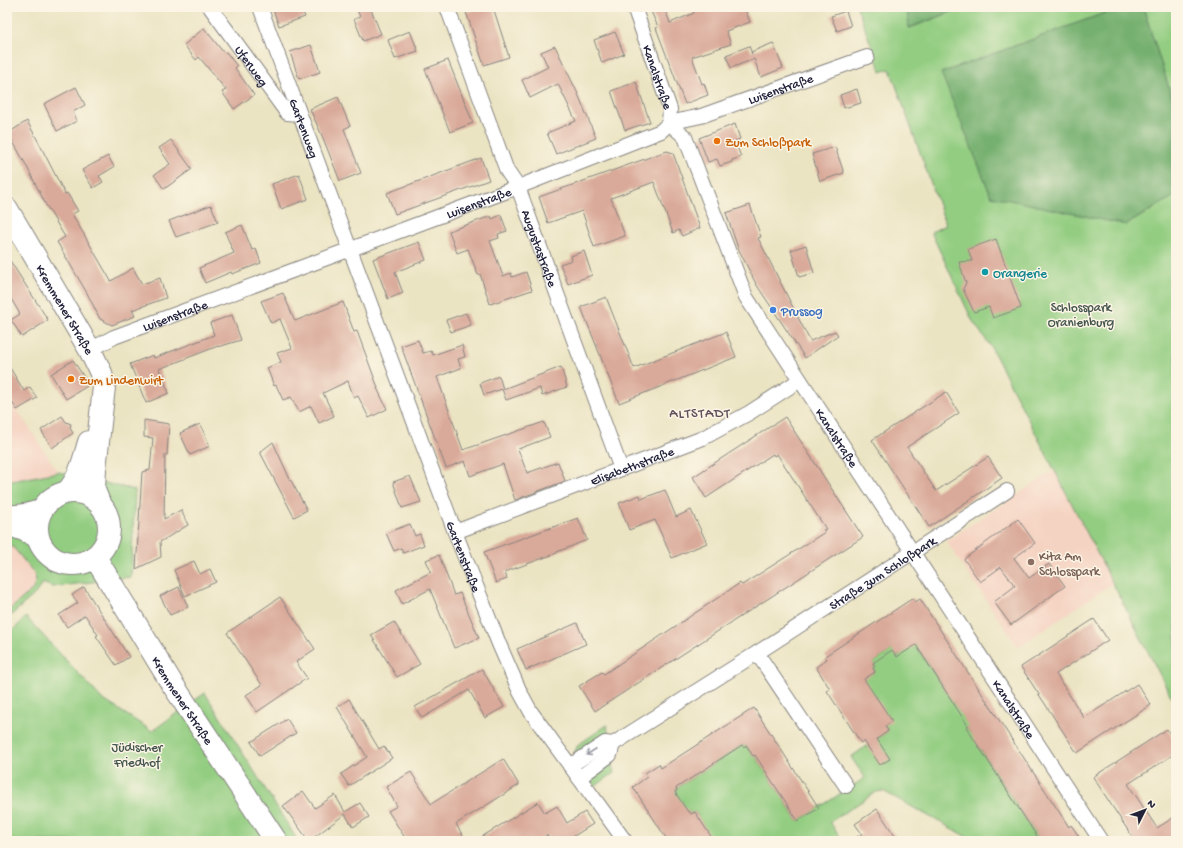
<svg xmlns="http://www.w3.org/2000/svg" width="1183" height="848" viewBox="0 0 1183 848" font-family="'Gochi Hand',sans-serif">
  <rect width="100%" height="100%" fill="#fcf5e5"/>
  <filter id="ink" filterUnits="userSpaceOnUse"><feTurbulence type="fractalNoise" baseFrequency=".025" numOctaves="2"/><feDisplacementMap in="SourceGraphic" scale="8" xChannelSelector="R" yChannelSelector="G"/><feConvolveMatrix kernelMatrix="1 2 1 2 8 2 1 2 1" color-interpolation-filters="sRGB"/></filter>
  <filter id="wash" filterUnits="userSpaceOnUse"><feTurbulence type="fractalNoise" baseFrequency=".012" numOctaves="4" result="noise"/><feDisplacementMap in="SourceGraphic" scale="16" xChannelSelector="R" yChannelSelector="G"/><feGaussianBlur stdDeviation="0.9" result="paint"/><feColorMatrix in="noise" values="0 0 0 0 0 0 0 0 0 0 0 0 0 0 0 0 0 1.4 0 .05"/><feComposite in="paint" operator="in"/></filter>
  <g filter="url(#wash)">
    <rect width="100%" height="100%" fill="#ebe4c3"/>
    <g fill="#f5d3c2">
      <path d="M7,394L58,472L7,482Z"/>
      <path d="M1055,470L1113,583L1018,647L946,541Z"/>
      <path d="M7,538L38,568L36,593L7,619Z"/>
    </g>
    <g fill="#93cd81" stroke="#5a785e">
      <path d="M857,7H907L910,28L964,7H1121L941,73L1126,225L1176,195V706L991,347L972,320L931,232L946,225L890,69L881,72Z"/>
      <path d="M1143,7H1176V110Z"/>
      <path d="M58,472L135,490L131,577L53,587L42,583L36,593L7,619V612L33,589L36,581L34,573L13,547L7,545V482Z"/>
      <path d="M26,617L102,699L152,731L205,693L298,841H7V636Z"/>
      <path d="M913,637L923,650L920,652L969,726L966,728L971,734L974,732L979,747L1040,841H969L967,837L883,791L876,792L830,822L843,841H708L712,838L693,819L698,816L695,812L691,814L689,811L686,814L674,793L677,790L676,788L742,745L744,747L746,745L753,756L755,755L798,821L865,778L851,757L888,731C881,720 882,705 875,695L871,697L856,678L871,674L875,672L873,668L875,666L873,663L893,649L897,657L901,655L899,651Z"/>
      <path d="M607,725L609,738L583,752L574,753L578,745Z"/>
      <path d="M611,761L614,773L594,787L592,784L593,776Z"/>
    </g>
    <g fill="#76b06f" stroke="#4c6955">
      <path d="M907,7H964L909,28Z"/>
      <path d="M1121,7H1143L1176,110V195L1126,225L991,196L941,73Z"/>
    </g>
    <g id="blocks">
      <g fill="#d9a999">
        <path d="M272,7H301L305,17L279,26Z"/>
        <path d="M356,7H370L381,34L363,41L354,19L360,17Z"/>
        <path d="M471,7H493L509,57L484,65L466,12L473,10Z"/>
        <path d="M649,7H664L670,23L694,13L692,7H744L750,22L726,31L731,44L692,57L702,84L704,83L708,95L685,104L656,28L658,27Z"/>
        <path d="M846,11L851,26L837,31L831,16Z"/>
        <path d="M204,28L224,53L226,52L237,66L235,68L254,95L234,109L222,92L226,90L199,57L196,60L184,45Z"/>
        <path d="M410,31L418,51L395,59L388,40Z"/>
        <path d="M615,32L624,54L602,63L594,40Z"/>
        <path d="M773,43L783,68L761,77L754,59L731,68L726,55L749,46L752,54L751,52Z"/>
        <path d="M311,45L320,72L299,79L290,52Z"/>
        <path d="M555,46L578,94L596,138L556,154L547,133L576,121L558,84L530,98L522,80L548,67L541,52Z"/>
        <path d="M448,60L473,123L450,132L425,69Z"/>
        <path d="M636,82L650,122L625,130L611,91Z"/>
        <path d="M76,87L85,105L73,112L77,121L57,131L44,104Z"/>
        <path d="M857,89L861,103L844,108L840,95Z"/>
        <path d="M338,97L350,126L344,129L361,173L340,181L323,138L310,109Z"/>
        <path d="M27,121L38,141L65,194L67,193L78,211L72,214L111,281L133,268L142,284L160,278L166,298L132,310L135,316L112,325L100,319L87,293L57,242L65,237L46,205L25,163L8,133Z"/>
        <path d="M735,124L740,139L735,141L741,157L732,160V162L720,166L717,159L708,162L699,138Z"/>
        <path d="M171,140L192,169L164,189L154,175L170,164L159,148Z"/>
        <path d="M835,147L844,173L820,181L812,154Z"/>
        <path d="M667,151L673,153L700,228L682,236L679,230L673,233L654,182L611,198L625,236L594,247L582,211L548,223L539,197Z"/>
        <path d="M108,156L114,167L99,176L103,182L93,188L82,170Z"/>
        <path d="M481,158L489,180L395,214L387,193Z"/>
        <path d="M299,174L308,199L281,209L272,184Z"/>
        <path d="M211,205L218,222L176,237L169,221Z"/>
        <path d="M750,205L761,237L758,238L810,341L835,331L838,335L805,358L756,284L738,248L726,213Z"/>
        <path d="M501,215L507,231L498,234L499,238L490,241L503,276L511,273L512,277L526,272L532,290L490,304L480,274L478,275L468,249L457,253L449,231L491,216L492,219Z"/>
        <path d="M242,225L252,250L256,249L261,263L232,274L231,272L205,283L199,268L234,253L225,232Z"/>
        <path d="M996,239L1021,308L993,318L989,307L974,312L963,289L966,283L959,262L972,261L968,249Z"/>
        <path d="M419,242L426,260L395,272L403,293L388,299L373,259Z"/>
        <path d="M806,245L814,273L799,277L791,250Z"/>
        <path d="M584,251L592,275L568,284L560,264L572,260L571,256Z"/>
        <path d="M7,256L48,320L22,337L11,320L20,314L7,292Z"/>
        <path d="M283,293L295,321L343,302L354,332L357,331L378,388H377L387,409L369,418L358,396L354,398L348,381L323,393L334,416L319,423L311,406L299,412L291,397L283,400L276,385L274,386L267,368L281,362L277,353L292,348L280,319L271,323L261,301Z"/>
        <path d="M606,297L634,368L726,332L736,357L619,403L581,307Z"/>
        <path d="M466,313L471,325L451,332L446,320Z"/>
        <path d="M232,315L241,340L218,347V346L159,369L169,393L146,403L130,364L153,355L154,358L214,335L210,323Z"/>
        <path d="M418,340L423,353L431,351L433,355L462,345L465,357L458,359L461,368L437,377L463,450L544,422L550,437L518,449L527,473L558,462L565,481L515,500L503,464L470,476L465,461L446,468L401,346Z"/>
        <path d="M73,360L89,385L66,399L51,374Z"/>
        <path d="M7,363L24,391L30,387L37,398L17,410L7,394Z"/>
        <path d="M561,367L567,387L542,396L540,388L506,400L502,389L484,395L480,383L499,376L503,389Z"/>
        <path d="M946,392L959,413L907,447L936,491L988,457L1002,478L929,527L872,440Z"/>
        <path d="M62,416L66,422L71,424L70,428L73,433L52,448L41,430Z"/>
        <path d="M785,417L863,537L595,711L579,686L602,672L604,674L740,583L742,585L825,532L823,530L826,529L777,454L774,456L773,454L706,498L693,477Z"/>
        <path d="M144,420L169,424L167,455H165L164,519L181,510L188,525L160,542L161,557L136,569L142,472L150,470L153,438L144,437Z"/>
        <path d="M200,424L210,446L190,455L180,433Z"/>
        <path d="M273,442L288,475L307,510L294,517L260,452Z"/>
        <path d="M410,476L421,502L402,508L393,482Z"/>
        <path d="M665,490L676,517L691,510L707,543L672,558L655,520L629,530L619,503L640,495L641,499Z"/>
        <path d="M578,518L587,540L557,552V553L505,572L507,579L496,583L484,552Z"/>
        <path d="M1018,519L1035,543L1014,558L1029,578L1049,564L1065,586L1011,625L994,602L1015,586L1001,567L980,582L964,559Z"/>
        <path d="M410,524L415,536L420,534L424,545L403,553L401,548L394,551L386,533Z"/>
        <path d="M439,555L454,595L460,593L479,638L454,648L430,589L402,604L396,590L431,572L426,560Z"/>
        <path d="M194,561L200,574L210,569L216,582L185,596L174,570Z"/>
        <path d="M84,587L129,657L116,665L96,636L98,635L85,615L67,627L59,615L78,603L72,595Z"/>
        <path d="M179,587L188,607L170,615L160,596Z"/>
        <path d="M280,597L315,649L296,662L307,678L257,712L246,695L262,685L227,633Z"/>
        <path d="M913,598L915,602L920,599L1069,827L1071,825L1082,841H1040L966,727L968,726L916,645L897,657L892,650L873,663L875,666L873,668L875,672L864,679L892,721L885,726L888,731L877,739L890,759L880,765L864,741L861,743L827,691L830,689L816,667L827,659L825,656Z"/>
        <path d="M1094,619L1108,640L1056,674L1084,718L1137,684L1151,705L1077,753L1021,667Z"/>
        <path d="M394,622L420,664L397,677L371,635Z"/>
        <path d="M577,623L586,644L526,670L517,649Z"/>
        <path d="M482,669L504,707L485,718L469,690L422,718L415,707Z"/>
        <path d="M349,699L379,749L384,746L392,758L349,786L341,774L367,757L337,707Z"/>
        <path d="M754,708L819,808L798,821L755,755L753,756L746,745L744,747L742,745L676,788L677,790L675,792L688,812L689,811L691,814L695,812L714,841H668L633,787L647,777L645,773L659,764L661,768Z"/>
        <path d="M287,719L296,733L260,756L251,742Z"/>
        <path d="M1167,729L1176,743V753L1128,784L1157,828L1176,816V841H1135L1093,777Z"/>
        <path d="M503,759L519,785L456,824L466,841H407L388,811L397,806L386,787L411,772L431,804Z"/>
        <path d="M303,791L315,808L335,795L345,812L360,803L369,817L353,827L345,814L309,841L283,806Z"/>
        <path d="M538,802L545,813L557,806L567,823L585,812L593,824L566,841H551L547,835L537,841H475Z"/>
        <path d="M877,809L895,836L887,841H850L862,834L855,824Z"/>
      </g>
    </g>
  </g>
  <g filter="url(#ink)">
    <use href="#blocks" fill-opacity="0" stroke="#86837f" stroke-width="1"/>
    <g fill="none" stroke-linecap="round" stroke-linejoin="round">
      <g stroke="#86837f" stroke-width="16">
        <g id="street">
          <path id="s1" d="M210,7L287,113L299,114"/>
          <path id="s2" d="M260,7L455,532L499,644L520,692L531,712L625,841"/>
          <path id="s3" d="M447,7L507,171L518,187L621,469"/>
          <path id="s4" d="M634,7L670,109L669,123"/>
          <path id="s5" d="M669,123L685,137L746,297L1101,841"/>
          <path id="s6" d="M90,350L114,337L518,187L661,131L669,123L701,116L867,57"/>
          <path id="s7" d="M455,532L703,438L749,413L800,380"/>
          <path d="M757,653L846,786"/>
          <path id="s8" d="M570,766L605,743L613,744L757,653L1007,491"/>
          <path d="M579,778L610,755L613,744"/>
        </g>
      </g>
      <g stroke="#86837f" stroke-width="22">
        <g id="secondary">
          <path d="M7,515C20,516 30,514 42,509"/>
          <path d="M7,526C19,528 29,533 39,539"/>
        </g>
      </g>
      <g stroke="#86837f" stroke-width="24">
        <g id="primary">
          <path id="s9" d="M7,209L90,350L101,373L104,387L95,469L94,490L98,500"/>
          <circle cx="73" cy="528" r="36"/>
          <path d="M67,492C80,478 84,459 89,442"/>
          <path id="s10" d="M95,557L171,682L276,841"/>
        </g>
      </g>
      <use href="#street" stroke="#fff" stroke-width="14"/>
      <use href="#secondary" stroke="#fff" stroke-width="20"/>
      <use href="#primary" stroke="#fff" stroke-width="22"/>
    </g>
    <defs><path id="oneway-shaft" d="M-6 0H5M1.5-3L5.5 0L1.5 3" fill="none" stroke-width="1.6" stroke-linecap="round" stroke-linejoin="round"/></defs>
    <use stroke="#9c9ca7" href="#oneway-shaft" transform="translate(591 752) rotate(147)"/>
  </g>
  <g fill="#e8710a" stroke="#fcf5e5" stroke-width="1.5">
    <circle cx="717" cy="141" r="4"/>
    <circle cx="71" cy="379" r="4"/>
  </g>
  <circle fill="#0f9aa8" stroke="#fcf5e5" stroke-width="1.5" cx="985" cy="272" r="4"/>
  <circle fill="#3f7fe0" stroke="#fcf5e5" stroke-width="1.5" cx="773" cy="310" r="4"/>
  <circle fill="#8d6e63" stroke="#fcf5e5" stroke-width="1.5" cx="1031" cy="562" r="4"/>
  <g text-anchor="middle" stroke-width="3" stroke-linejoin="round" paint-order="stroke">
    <g font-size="13" fill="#22223b" stroke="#fcf5e5">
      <text dy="5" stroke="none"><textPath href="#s1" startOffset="72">Uferweg</textPath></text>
      <text dy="5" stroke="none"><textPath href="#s4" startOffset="74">Kanalstraße</textPath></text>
      <text dy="5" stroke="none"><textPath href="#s6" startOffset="740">Luisenstraße</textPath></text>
      <text dy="5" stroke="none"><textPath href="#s2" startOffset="129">Gartenweg</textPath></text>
      <text dy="5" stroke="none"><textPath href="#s6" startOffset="416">Luisenstraße</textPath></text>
      <text dy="5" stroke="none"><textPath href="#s3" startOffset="259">Augustastraße</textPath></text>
      <text dy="5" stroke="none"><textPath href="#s9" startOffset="116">Kremmener Straße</textPath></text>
      <text dy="5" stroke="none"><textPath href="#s6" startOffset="92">Luisenstraße</textPath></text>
      <text dy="5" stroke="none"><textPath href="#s5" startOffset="360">Kanalstraße</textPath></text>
      <text dy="5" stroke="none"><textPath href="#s7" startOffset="189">Elisabethstraße</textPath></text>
      <text dy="5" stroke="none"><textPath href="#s2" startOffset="586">Gartenstraße</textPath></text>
      <text dy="5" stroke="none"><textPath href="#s8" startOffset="369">Straße zum Schloßpark</textPath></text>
      <text dy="5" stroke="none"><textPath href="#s10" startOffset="168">Kremmener Straße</textPath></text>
      <text dy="5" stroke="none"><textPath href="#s5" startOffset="684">Kanalstraße</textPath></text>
    </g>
    <g font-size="13" fill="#c56008" stroke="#fcf5e5" text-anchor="start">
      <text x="725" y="146">Zum Schloßpark</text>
      <text x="79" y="384">Zum Lindenwirt</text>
    </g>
    <g font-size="13" fill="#0d838f" stroke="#fcf5e5" text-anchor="start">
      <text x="993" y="277">Orangerie</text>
    </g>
    <g font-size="13" fill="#445550" stroke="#fcf5e5">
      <text x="1081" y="311">Schlosspark<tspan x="1081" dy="15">Oranienburg</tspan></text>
      <text x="137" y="751">Jüdischer<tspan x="137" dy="15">Friedhof</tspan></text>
    </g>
    <g font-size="13" fill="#366cbe" stroke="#fcf5e5" text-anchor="start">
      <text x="781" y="315">Prussog</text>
    </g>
    <g font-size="13" fill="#785e54" stroke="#fcf5e5" text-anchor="start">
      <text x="1039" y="560">Kita Am<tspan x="1039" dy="15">Schlosspark</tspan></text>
    </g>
    <g font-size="14" letter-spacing="1" fill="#62515c" stroke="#fcf5e5">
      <text x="700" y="417">ALTSTADT</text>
    </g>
  </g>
  <rect width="1183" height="848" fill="none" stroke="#fcf5e5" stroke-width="24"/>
  <g transform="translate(1145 810) rotate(48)" stroke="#fcf5e5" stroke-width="3" paint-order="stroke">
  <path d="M0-3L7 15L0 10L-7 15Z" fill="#22223b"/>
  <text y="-6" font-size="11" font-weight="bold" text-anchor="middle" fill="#22223b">N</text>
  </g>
</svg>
